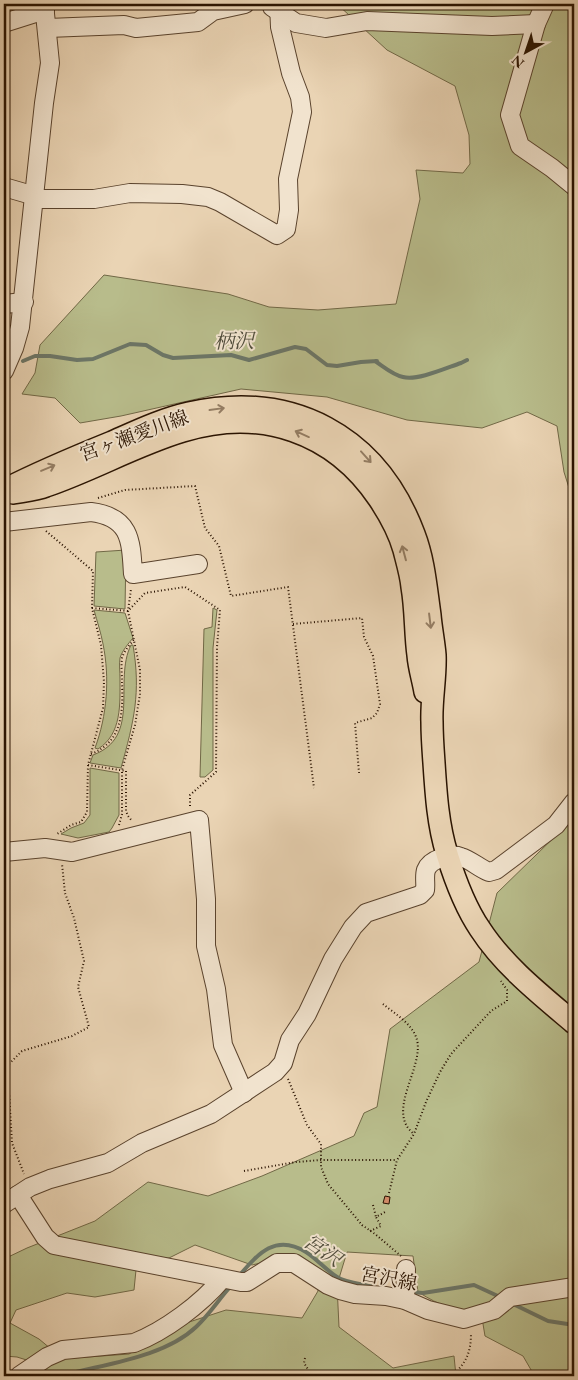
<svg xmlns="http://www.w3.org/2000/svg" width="578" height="1380" viewBox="0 0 578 1380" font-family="'EB Garamond','Noto Serif JP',serif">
  <rect width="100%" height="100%" fill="#ead4b4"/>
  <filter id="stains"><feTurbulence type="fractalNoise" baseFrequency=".004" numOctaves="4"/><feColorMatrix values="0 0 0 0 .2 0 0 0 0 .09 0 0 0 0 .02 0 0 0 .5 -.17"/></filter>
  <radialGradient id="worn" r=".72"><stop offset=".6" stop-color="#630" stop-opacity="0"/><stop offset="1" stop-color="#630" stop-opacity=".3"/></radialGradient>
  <g fill="#b8bc8b" stroke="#716846">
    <path d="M337,4H574V492L570,491L564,472L557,426L527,412L482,428L407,420L327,397L241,389L121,416L80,423L55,398L22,394L35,373L40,345L104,275L228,294L269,307L318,310L396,304L420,199L416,170L463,173L470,164L469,135L455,86L387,50Z"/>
    <path d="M126,550L125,609L94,606L96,552Z"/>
    <path d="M213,608L217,610L213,648V770L205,777H200L204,629L212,627Z"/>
    <path d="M94,610L125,613L133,638C128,644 122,651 120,658C119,664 120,672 120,678C120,704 122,734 98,749L95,748C107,716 110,678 103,644C101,633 97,621 94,610Z"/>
    <path d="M131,645H133C141,693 134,721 121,768L90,763L93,755C142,737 113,681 131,645Z"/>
    <path d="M90,768L119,773V815L112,828L109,832L78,838L61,834L71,828L84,823L90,815Z"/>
    <path d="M574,818V1376H533L534,1375L523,1356L485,1336L481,1312C453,1311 441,1306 418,1292L413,1256L347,1252L337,1285L339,1327L393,1368L454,1356L456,1376H290L251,1371L243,1376H27L60,1359L129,1354L183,1324L226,1310L302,1318L318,1291L316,1267L295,1255L252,1265L195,1245L169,1258L137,1260L134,1290L95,1297L67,1293L16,1310L10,1323L39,1339L51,1349L33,1362L17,1357L4,1356V1259L27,1248L95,1221L148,1182L208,1196L262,1176L354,1136L364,1113L377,1107L390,1029L479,962L497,893Z"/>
  </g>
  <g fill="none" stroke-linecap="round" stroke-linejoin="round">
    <g stroke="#6c7667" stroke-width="4">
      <path d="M23,361L35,356H50L77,360L93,359L130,344L146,345L163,355L173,358L231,355L249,360L295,347L306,349L327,365L337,366L361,362L377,361H375C384,367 393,375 403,377C417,381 446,368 461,363L467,360"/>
      <path d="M238,1277C258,1254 275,1233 306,1252C317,1259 326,1270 337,1277C346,1283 363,1284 374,1287"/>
      <path d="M411,1292L423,1293L474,1285L500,1297"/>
      <path d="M511,1303L548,1321L574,1325"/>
      <path d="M61,1376C103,1364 163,1358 196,1327C209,1315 219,1299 231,1286"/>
    </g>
  </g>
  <path fill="#d08a67" stroke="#2a1300" d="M385,1196L390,1197L389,1204L383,1203Z"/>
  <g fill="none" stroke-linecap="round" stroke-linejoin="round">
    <g stroke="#5a432d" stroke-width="20">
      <g id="minor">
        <path d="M545,4L536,24L510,115L520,146L552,168L574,186"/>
        <path d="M272,7L296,23L326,28L367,21L492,26L536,24"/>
        <path d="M4,23L45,10"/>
        <path d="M48,28L124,25L136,28L198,22L213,11L245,4"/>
        <path d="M4,187L35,196"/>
        <path d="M35,199H94L130,193L182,194L208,197L220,202L277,235L286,229L289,210L288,179L302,112L300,97L291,73L280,27L279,4"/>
        <path d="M4,304L24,302"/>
        <path d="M4,371L14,348L20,327L44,103L50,63L44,4"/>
        <path d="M4,522L91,512C131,517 131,541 133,574L198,564"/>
        <path d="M4,852L45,848L72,852L199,820L206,899V946L216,989L223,1045L244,1093"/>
        <path d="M18,1195L45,1237L54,1245L241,1282H247L277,1263H294L328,1285L340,1290L355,1294L386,1296L405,1300L428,1310L464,1319L494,1310L510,1297L574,1287"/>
        <path d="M4,1204L30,1187L50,1179L108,1163L142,1143L211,1114L275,1072L283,1063L290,1040L307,1014L333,959L353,927L366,913L420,895L425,890C426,884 424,876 426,870C430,859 451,853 461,857C471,860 479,868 489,872L496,870L556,825L574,802"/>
        <path d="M405,1300L406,1269"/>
        <path d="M19,1376L47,1357L63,1350L134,1343C165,1331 201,1304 222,1279"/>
      </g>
    </g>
    <g stroke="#2a1300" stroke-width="24">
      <g id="major">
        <path d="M4,490C39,472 75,457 112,442C137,431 162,419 189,413C292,390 377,435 414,534C424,560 426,587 430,615C431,628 434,642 435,655C436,677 431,700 432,722C432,736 433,749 434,763C436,794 438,825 447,854C455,880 465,907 480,929C504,966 541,995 574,1023"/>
        <path d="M13,493C24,491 36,490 46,486C93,470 136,445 183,431C261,407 334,432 379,499C389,514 399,532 404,550C407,562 411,575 412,587C416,610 415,633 418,655C419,668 423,680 425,692"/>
      </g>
    </g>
    <g stroke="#2a1300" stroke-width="2" stroke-dasharray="1 2.5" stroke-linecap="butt">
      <path d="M98,498L125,490L195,486L205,528L219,546L231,596L288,587L314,788"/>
      <path d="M46,531L93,571L92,608L101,645L104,682L103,708L88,765L87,812L81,822L71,825L57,834"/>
      <path d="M92,608L128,611L145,593L185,587L220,610L217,647L216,772L190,795V808"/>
      <path d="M293,624L362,618L364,637L373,656L380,704L377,713L372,718L355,723L359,773"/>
      <path d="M91,754C123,742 123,711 122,682C122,675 121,666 122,658C124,651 130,645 134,639"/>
      <path d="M88,765L126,771V811L128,816L132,821"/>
      <path d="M119,825L122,814V770L135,725L140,694V670L128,611L131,589"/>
      <path d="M383,1004C395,1014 413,1024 417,1040C424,1068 385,1112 414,1134"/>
      <path d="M4,1069L22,1051L72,1036L89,1027L78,987L84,961L74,918L65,893L62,864"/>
      <path d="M4,1079L9,1092L12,1143L24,1174"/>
      <path d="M288,1079L307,1125L321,1144V1167L328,1184L362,1225L375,1234L401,1256"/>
      <path d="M244,1171L296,1162L321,1160H396"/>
      <path d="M389,1193L397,1160L414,1134L426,1102L440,1072L451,1054L491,1011L507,1001V990L501,981"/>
      <path d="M373,1205L376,1217"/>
      <path d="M370,1231L381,1226L376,1217L385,1212"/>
      <path d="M305,1358L304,1363L311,1374V1376"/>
      <path d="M452,1376C466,1363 471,1353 471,1333"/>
    </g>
    <use href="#minor" stroke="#f1e3ce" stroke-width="18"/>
    <use href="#major" stroke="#ead4b4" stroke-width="21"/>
  </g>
  <defs><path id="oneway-shaft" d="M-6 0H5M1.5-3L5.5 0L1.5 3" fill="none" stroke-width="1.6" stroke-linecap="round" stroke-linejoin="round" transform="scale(1.25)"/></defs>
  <g stroke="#947d63">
    <use href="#oneway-shaft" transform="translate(217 409) rotate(-8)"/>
    <use href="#oneway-shaft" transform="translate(302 434) rotate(-156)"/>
    <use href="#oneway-shaft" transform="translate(366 457) rotate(48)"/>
    <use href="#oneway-shaft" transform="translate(48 468) rotate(-23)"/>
    <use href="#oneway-shaft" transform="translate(404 553) rotate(-105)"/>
    <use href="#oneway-shaft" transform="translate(430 621) rotate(83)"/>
  </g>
  <g text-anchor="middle" stroke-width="4" stroke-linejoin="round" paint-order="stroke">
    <g font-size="19" fill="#2a1300" stroke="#f1e3ce">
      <text transform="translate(134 435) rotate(-20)" y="7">宮ヶ瀬愛川線</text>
      <text transform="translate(389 1278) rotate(11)" y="7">宮沢線</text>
    </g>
    <g font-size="20" font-style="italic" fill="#504d3c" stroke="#f1e3ce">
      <text transform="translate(234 341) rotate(-1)" y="7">柄沢</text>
      <text transform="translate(323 1250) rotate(34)" y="7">宮沢</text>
    </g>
  </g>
  <rect width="578" height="1380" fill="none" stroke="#ead4b4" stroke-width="20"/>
  <rect x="5" y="5" width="568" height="1370" fill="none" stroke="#2a1300" stroke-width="2.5"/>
  <rect x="10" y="10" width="558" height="1360" fill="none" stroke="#2a1300"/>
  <g transform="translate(526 52) rotate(220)" stroke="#f1e3ce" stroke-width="4" paint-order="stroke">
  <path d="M0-4L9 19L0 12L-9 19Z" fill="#2a1300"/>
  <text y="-8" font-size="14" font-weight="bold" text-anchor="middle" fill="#2a1300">N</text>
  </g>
  <rect width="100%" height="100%" filter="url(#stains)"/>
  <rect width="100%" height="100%" fill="url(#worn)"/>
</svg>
